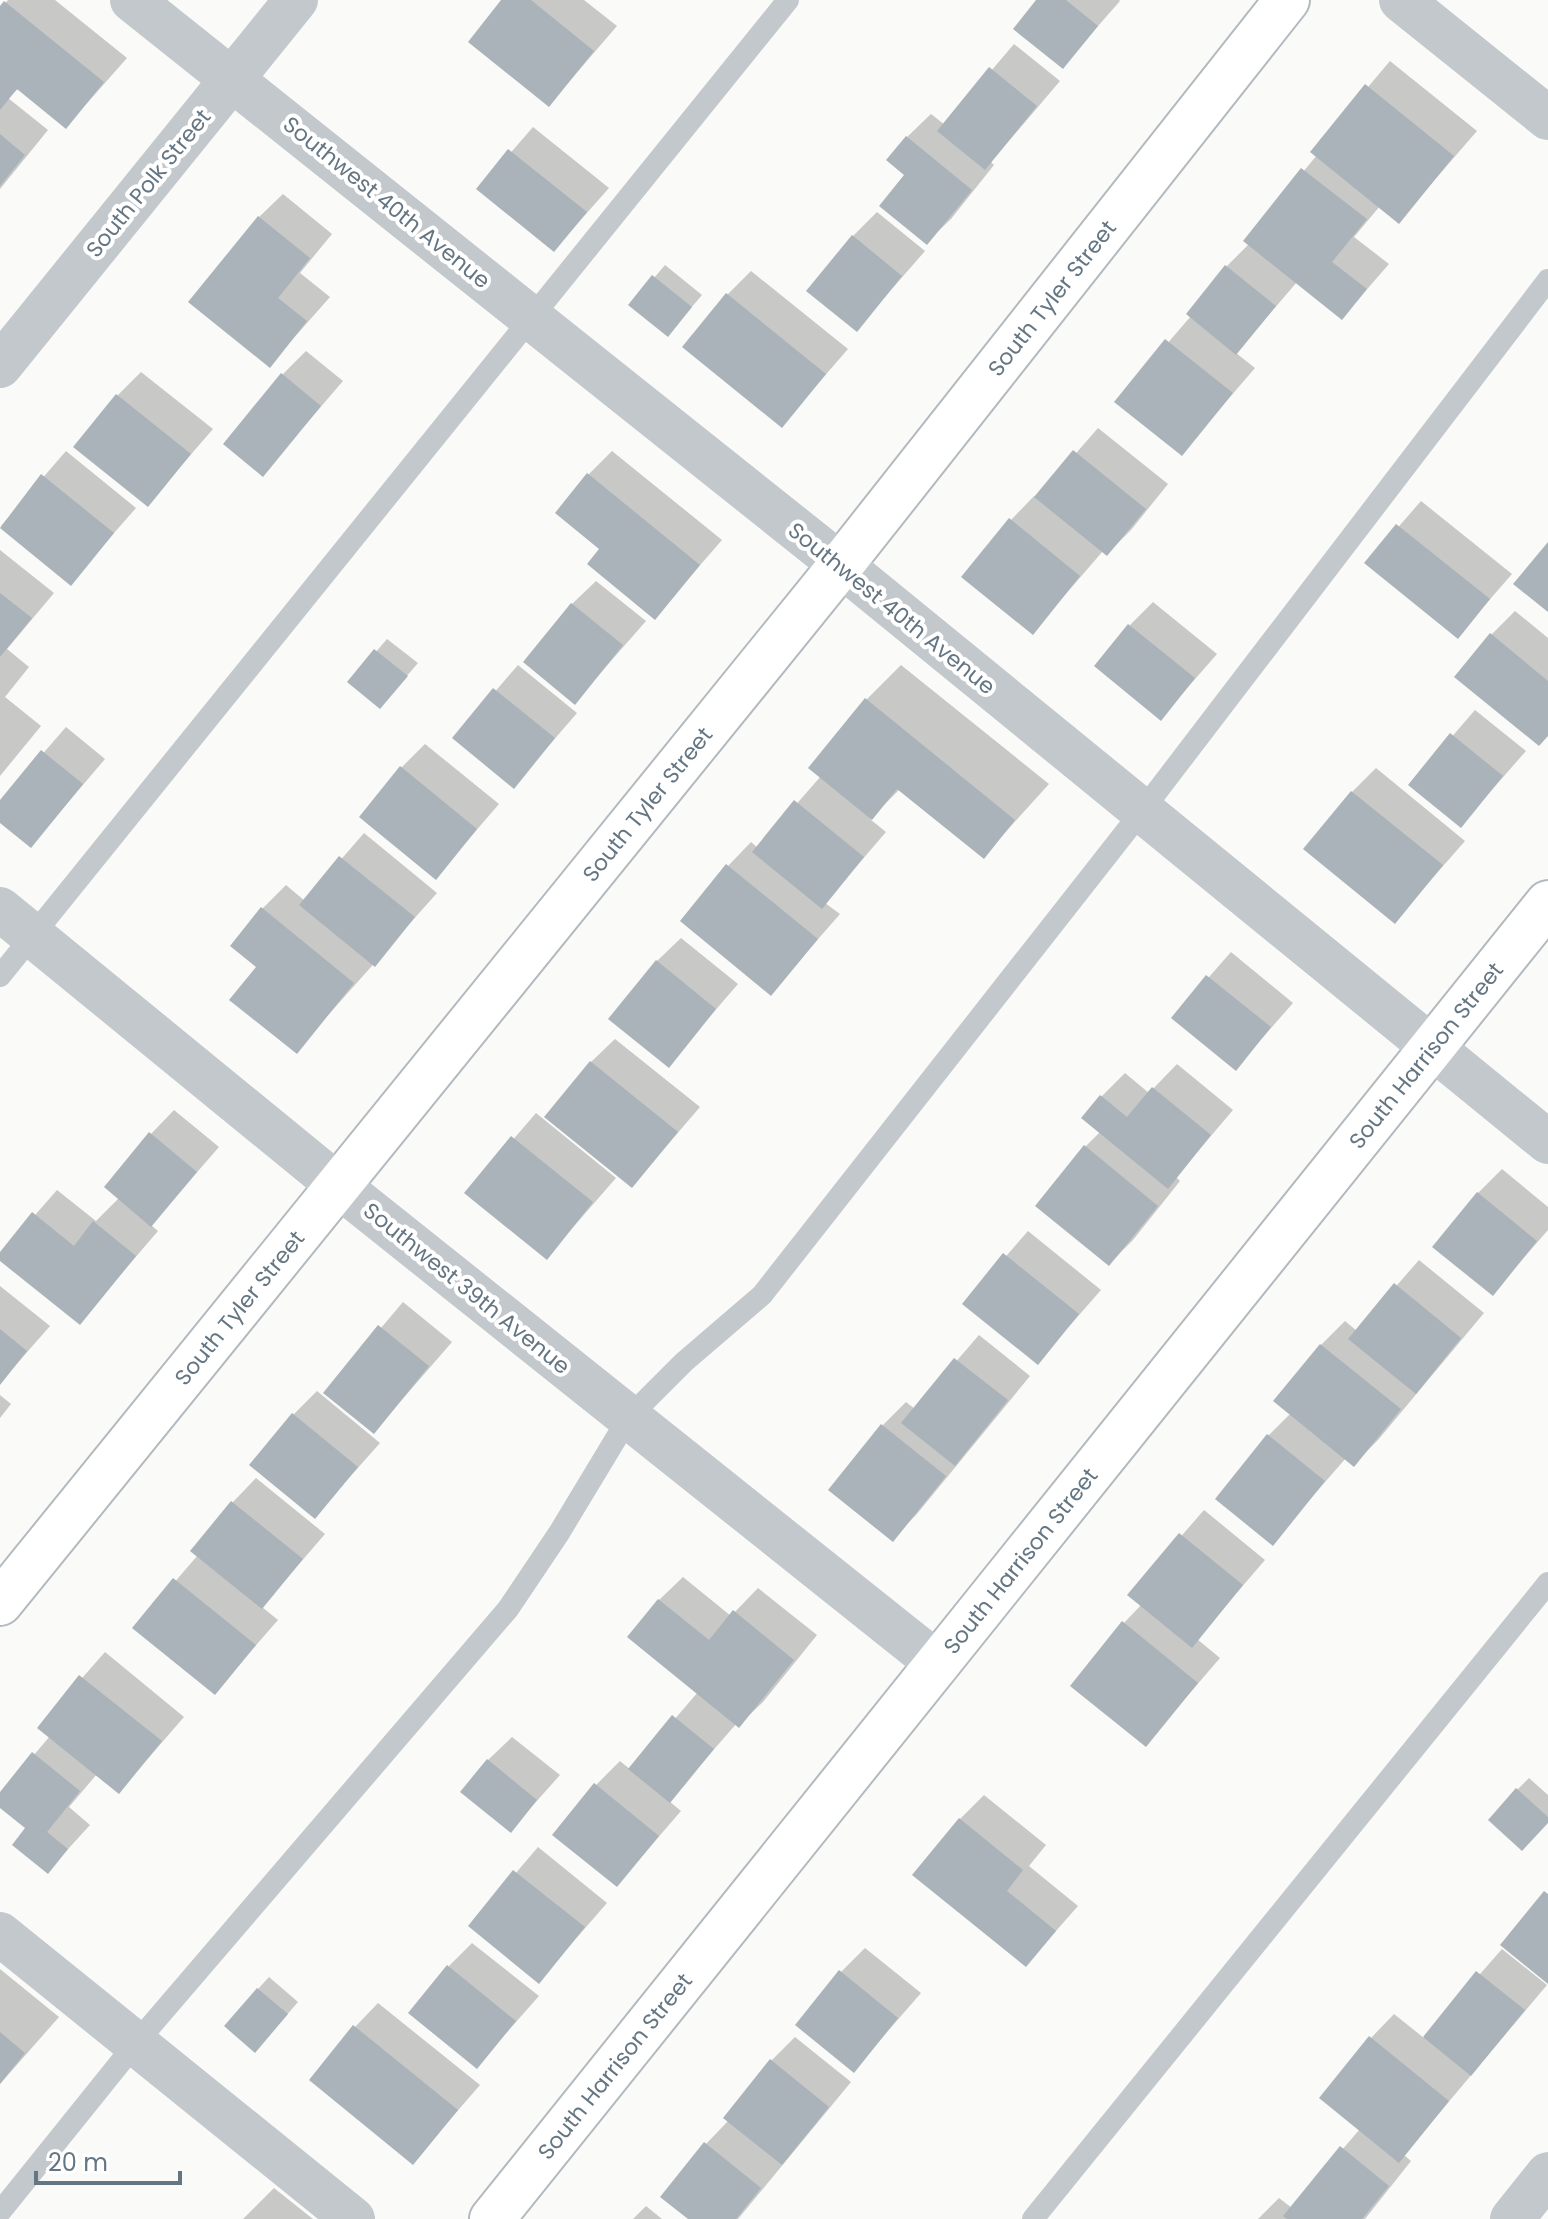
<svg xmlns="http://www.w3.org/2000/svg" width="1548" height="2219" viewBox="0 0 1548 2219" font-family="Poppins,sans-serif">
  <rect width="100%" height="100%" fill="#fafaf8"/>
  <g fill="#0003">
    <path d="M8,0H55L127,58L66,127L19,88L8,98L48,130L0,189V9Z"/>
    <path d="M504,0H584L617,26L549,105Z"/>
    <path d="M1039,0H1119L1120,1L1062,67Z"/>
    <path d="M1014,44L1060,81L991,162L994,165L951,219L927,242L907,175V137L931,114L945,125Z"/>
    <path d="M1390,61L1477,131L1399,221L1380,206L1354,237L1389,264L1342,318L1297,282L1236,353L1255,368L1181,454L1117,402L1191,316L1227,266L1249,244L1246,241L1317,155L1313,152Z"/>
    <path d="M533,127L609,188L554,250L479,189Z"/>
    <path d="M283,194L332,234L300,273L330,297L269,366L259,217Z"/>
    <path d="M877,212L925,251L857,329L853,236Z"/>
    <path d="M665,265L702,295L668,335L631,305Z"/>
    <path d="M751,271L848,349L782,425L727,295Z"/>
    <path d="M306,351L343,381L263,474L282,375Z"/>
    <path d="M141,372L213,429L147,505L118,395Z"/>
    <path d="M1098,428L1168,484L1131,530L1107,554L1103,551L1033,632L1011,520L1034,496L1037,498Z"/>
    <path d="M66,451L136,508L70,583L1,526Z"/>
    <path d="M612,451L722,540L655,617L602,549L588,475Z"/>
    <path d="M1421,501L1512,574L1458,636L1367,563Z"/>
    <path d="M0,550L54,593L7,649L29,667L5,697L41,726L0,776Z"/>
    <path d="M596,581L646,621L575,702L572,604Z"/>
    <path d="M1153,602L1217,654L1161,718L1130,625Z"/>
    <path d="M1515,611L1548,638V735L1491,635Z"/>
    <path d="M387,639L418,663L380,707L350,682Z"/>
    <path d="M518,665L577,713L514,786L455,738Z"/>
    <path d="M901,665L1049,784L984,856L900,789L870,819L886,832L825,903L840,914L771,993L728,866L751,842L758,848L821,776L866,700Z"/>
    <path d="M1475,710L1526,751L1461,825L1411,784Z"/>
    <path d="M66,727L105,759L31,846L0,821V803Z"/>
    <path d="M425,744L499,804L436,877L401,768Z"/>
    <path d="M1376,768L1465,841L1395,921L1352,792Z"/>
    <path d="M364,833L437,893L296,1051L262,909L286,885L305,901Z"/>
    <path d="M681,938L738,984L668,1065L657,961Z"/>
    <path d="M1231,952L1293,1003L1236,1068L1173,1018Z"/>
    <path d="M615,1039L700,1107L632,1186L591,1062Z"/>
    <path d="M1177,1064L1233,1110L1176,1177L1180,1181L1133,1240L1109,1264L1085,1147L1100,1132L1101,1097L1125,1073L1149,1093Z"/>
    <path d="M174,1110L219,1147L151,1225L158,1231L80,1322L0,1255L57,1190L96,1221L119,1198L151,1134Z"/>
    <path d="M536,1113L616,1178L547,1257L467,1193Z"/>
    <path d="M1502,1169L1548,1207V1230L1493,1293L1478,1193Z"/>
    <path d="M1028,1231L1101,1290L1038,1362L965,1303Z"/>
    <path d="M1419,1260L1484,1313L1378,1440L1354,1464L1346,1458L1272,1543L1268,1436L1291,1413L1321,1345L1345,1321L1357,1331Z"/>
    <path d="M0,1286L50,1326L0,1383Z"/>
    <path d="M403,1302L452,1342L374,1432L326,1393Z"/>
    <path d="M979,1335L1030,1376L916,1515L892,1539L883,1425L906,1402L915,1409Z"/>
    <path d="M317,1391L380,1443L315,1516L293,1415Z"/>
    <path d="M0,1395L11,1404L0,1418Z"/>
    <path d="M256,1478L325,1534L262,1607L278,1620L215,1692L135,1628L198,1555L193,1551L233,1502Z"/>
    <path d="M1204,1510L1265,1560L1197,1639L1220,1658L1146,1744L1124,1623L1142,1604L1130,1595Z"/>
    <path d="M683,1577L731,1616L758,1588L817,1635L763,1702L739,1725L737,1723L669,1801L681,1811L617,1885L596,1785L620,1761L631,1770L698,1692L659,1600Z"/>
    <path d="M105,1652L184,1717L119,1792L97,1774L69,1807L90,1825L48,1871L28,1828L0,1805V1795L50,1736L39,1727Z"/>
    <path d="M512,1737L560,1775L510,1831L488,1760Z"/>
    <path d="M1529,1778L1548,1795V1821L1517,1790Z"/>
    <path d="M984,1795L1046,1845L1029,1866L1078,1906L1026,1965L960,1819Z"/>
    <path d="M538,1847L607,1903L539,1981L471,1926Z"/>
    <path d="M472,1943L539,1996L477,2066L449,1966Z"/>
    <path d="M865,1948L921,1993L854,2070L841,1972Z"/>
    <path d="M1502,1949L1547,1985L1404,2155L1411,2161L1365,2219H1258L1279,2198L1292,2208L1360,2129L1371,2038L1394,2014L1424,2038Z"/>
    <path d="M0,1969L59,2017L0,2084Z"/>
    <path d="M269,1977L298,2002L266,2039L258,1989Z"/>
    <path d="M378,2003L480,2085L413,2162L355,2027Z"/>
    <path d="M795,2037L851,2082L738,2219H691L706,2144L729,2120L772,2060Z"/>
    <path d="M274,2188L313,2219H243Z"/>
    <path d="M646,2206L662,2219H633Z"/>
  </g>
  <g fill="#aab3b9">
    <path d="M501,0H531L594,51L549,107L468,42Z"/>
    <path d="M1036,0H1066L1098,26L1063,69L1013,29Z"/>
    <path d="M4,1L104,82L66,129L17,89L0,110V6Z"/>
    <path d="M989,67L1037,106L985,170L937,131Z"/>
    <path d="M1365,84L1454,156L1399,224L1310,152Z"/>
    <path d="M0,134L25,155L0,186Z"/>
    <path d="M906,136L972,190L927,245L879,206L904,175L886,160Z"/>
    <path d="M508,149L587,212L554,252L476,189Z"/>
    <path d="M1301,168L1367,219L1332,262L1367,289L1342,320L1243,241Z"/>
    <path d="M258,216L310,258L278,298L307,321L270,368L188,302Z"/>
    <path d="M852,235L902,276L857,332L806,291Z"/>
    <path d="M1225,265L1276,306L1236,355L1186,314Z"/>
    <path d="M652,275L692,307L668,337L628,305Z"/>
    <path d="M726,293L826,374L782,428L682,347Z"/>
    <path d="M1165,339L1233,393L1182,456L1114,402Z"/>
    <path d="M281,373L321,406L263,477L223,444Z"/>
    <path d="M116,394L191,454L148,507L73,447Z"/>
    <path d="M1073,450L1146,509L1107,556L1034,497Z"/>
    <path d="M587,473L700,565L655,620L587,564L599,549L555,513Z"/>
    <path d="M41,474L114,533L71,586L0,528Z"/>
    <path d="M1009,518L1080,576L1033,635L961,577Z"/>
    <path d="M1396,524L1490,599L1458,639L1364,563Z"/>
    <path d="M1548,542V612L1513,584Z"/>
    <path d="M0,593L32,618L0,657Z"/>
    <path d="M571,603L623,645L575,705L523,662Z"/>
    <path d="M1128,624L1195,678L1161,721L1094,666Z"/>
    <path d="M1490,633L1548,681V736L1539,746L1454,677Z"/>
    <path d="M374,649L408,676L380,709L347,682Z"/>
    <path d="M493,688L555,738L514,789L452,738Z"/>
    <path d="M865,698L1015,820L984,859L897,789L872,820L808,768Z"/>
    <path d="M1450,733L1503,776L1461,828L1408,785Z"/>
    <path d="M41,750L83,784L31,848L0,823V800Z"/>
    <path d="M400,766L477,829L436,880L359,817Z"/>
    <path d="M1351,791L1443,865L1395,924L1303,849Z"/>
    <path d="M794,800L864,857L822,909L752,852Z"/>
    <path d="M339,856L415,917L375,967L299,905Z"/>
    <path d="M726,864L818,939L771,996L680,921Z"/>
    <path d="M261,907L354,983L297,1054L229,1000L256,967L230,946Z"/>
    <path d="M656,960L716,1009L669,1068L608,1019Z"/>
    <path d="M1206,975L1271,1027L1236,1071L1171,1018Z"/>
    <path d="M590,1061L678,1132L632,1188L544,1117Z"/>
    <path d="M1152,1087L1211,1135L1168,1189L1081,1118L1100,1095L1127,1117Z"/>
    <path d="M149,1132L197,1172L151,1227L104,1187Z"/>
    <path d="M511,1136L593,1202L547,1260L464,1193Z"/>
    <path d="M1084,1145L1158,1206L1109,1266L1035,1206Z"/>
    <path d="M1477,1192L1537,1241L1493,1296L1432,1247Z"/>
    <path d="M32,1212L74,1246L93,1221L136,1256L80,1325L0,1261V1252Z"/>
    <path d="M1003,1253L1079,1314L1038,1365L962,1304Z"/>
    <path d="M1394,1283L1461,1338L1416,1394L1348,1339Z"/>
    <path d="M378,1325L429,1366L374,1434L323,1393Z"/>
    <path d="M0,1329L27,1351L0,1385Z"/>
    <path d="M1320,1344L1401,1409L1354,1467L1273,1401Z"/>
    <path d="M954,1358L1008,1400L955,1466L901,1423Z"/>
    <path d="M292,1413L358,1467L315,1519L249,1465Z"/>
    <path d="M881,1424L946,1476L893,1542L828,1490Z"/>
    <path d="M1267,1434L1325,1481L1273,1546L1215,1499Z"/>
    <path d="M231,1501L303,1559L262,1609L190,1551Z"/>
    <path d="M1179,1533L1243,1585L1192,1648L1127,1595Z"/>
    <path d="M173,1578L256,1645L215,1695L132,1628Z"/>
    <path d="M658,1599L709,1640L733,1610L794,1660L739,1728L627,1637Z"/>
    <path d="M1122,1621L1198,1683L1146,1747L1070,1686Z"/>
    <path d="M79,1675L162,1741L119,1794L37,1728Z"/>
    <path d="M672,1715L714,1749L670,1803L628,1769Z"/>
    <path d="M32,1752L80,1791L47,1832L68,1849L48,1874L12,1845L25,1828L0,1808V1792Z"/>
    <path d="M487,1759L537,1800L511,1833L460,1792Z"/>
    <path d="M594,1783L659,1836L617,1887L552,1835Z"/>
    <path d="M1516,1788L1548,1817V1823L1522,1851L1488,1820Z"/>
    <path d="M959,1818L1023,1870L1007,1891L1056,1931L1026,1967L912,1875Z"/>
    <path d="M513,1870L585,1927L539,1984L468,1926Z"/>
    <path d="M1544,1891L1548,1894V1984L1500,1945Z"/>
    <path d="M447,1965L516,2021L477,2069L408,2013Z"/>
    <path d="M839,1970L898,2018L854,2073L795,2025Z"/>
    <path d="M1476,1971L1525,2010L1471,2076L1423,2037Z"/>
    <path d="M257,1988L288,2014L255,2053L224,2026Z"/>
    <path d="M353,2025L458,2110L413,2165L309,2080Z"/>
    <path d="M0,2032L25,2053L0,2084Z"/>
    <path d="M1369,2036L1449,2101L1399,2163L1319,2098Z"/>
    <path d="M770,2059L829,2107L782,2165L723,2118Z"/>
    <path d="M704,2142L761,2188L736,2219H688L660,2197Z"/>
    <path d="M1340,2146L1389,2186L1362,2219H1287L1283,2216Z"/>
  </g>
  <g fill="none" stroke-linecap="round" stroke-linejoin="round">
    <g stroke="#b3babf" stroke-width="48">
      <g id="secondary">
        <path id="s1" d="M0,1603L841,565L1287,0"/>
        <path id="s2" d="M492,2219L1548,903"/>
      </g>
    </g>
    <g stroke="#c3c8cc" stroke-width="22">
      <path d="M0,976L788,0"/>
      <path d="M0,2212L136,2043L508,1609L559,1533L629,1417L684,1362L762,1295L1142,811L1548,280"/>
      <path d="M1033,2219L1548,1583"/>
    </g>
    <g stroke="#c3c8cc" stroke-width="44">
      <path d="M132,0L841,565L1548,1142"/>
      <path d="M1401,0L1548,118"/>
      <path d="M0,366L296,0"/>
      <path d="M0,909L340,1187L938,1664"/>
      <path d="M0,1934L353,2219"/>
      <path d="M1512,2219L1548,2174"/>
    </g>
    <use href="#secondary" stroke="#fff" stroke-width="44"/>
  </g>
  <g text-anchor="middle" stroke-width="8" stroke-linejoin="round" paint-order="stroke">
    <g font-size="22" fill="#657683" stroke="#fff">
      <text transform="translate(148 183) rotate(-51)" y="8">South Polk Street</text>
      <text transform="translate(387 202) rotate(39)" y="8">Southwest 40th Avenue</text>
      <text dy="8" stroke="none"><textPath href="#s1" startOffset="1676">South Tyler Street</textPath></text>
      <text transform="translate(892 608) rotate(39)" y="8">Southwest 40th Avenue</text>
      <text dy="8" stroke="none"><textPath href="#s1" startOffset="1028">South Tyler Street</textPath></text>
      <text dy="8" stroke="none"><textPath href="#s2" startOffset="1492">South Harrison Street</textPath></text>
      <text transform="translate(467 1288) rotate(39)" y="8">Southwest 39th Avenue</text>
      <text dy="8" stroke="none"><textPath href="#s1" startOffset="380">South Tyler Street</textPath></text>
      <text dy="8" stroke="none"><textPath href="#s2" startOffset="844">South Harrison Street</textPath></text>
      <text dy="8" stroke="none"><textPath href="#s2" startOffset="196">South Harrison Street</textPath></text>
    </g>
  </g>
  <path d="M36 2171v12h144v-12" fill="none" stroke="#657683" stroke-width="4"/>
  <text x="48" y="2171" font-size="24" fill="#657683" stroke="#ffffff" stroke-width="6" paint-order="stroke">20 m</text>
</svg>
